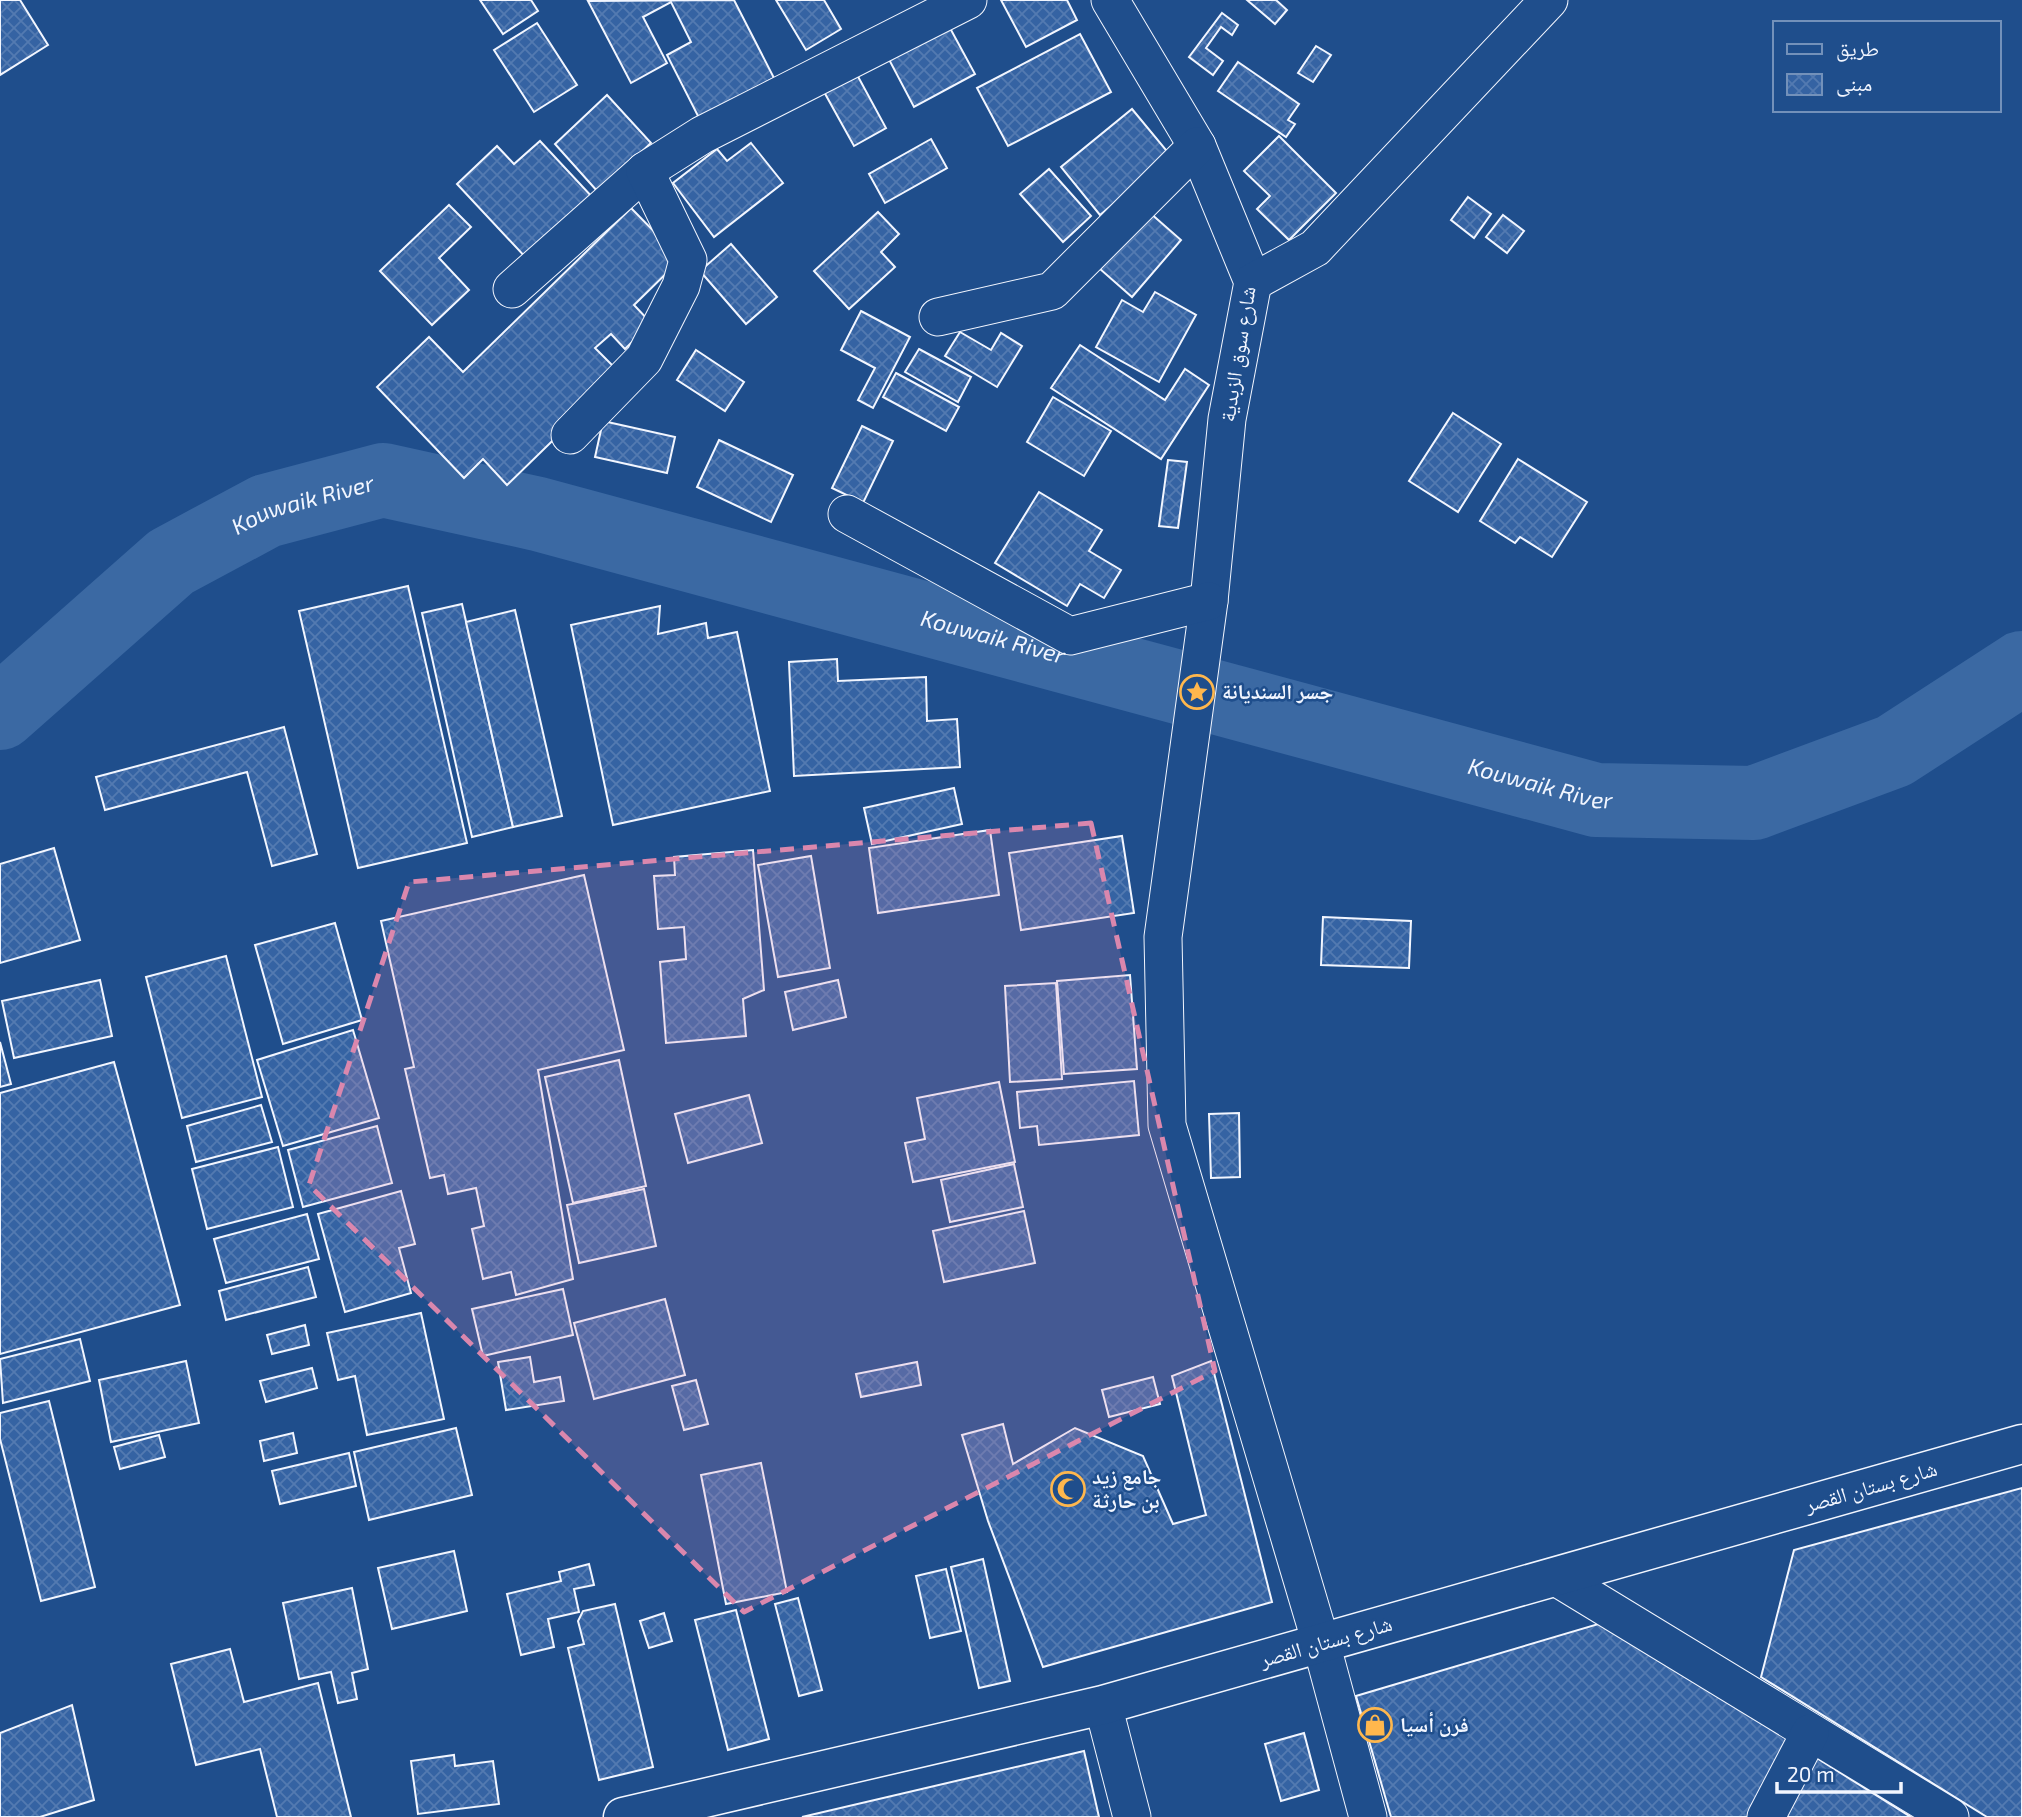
<svg xmlns="http://www.w3.org/2000/svg" width="2022" height="1817" viewBox="0 0 2022 1817" font-family="'Exo 2','Noto Naskh Arabic',sans-serif">
  <defs>
    <pattern id="building-cross-hatch" width="8" height="8" patternUnits="userSpaceOnUse" patternTransform="scale(1.75)"><rect width="8" height="8" fill="#3563a3"/><path d="M0 0l8 8M0 8l8-8" fill="none" stroke="#537ab1"/></pattern>
  </defs>
  <rect width="100%" height="100%" fill="#1f4e8c"/>
  <g fill="none" stroke-linecap="round" stroke-linejoin="round">
    <path stroke="#3b69a3" stroke-width="74" id="s1" d="M0,713L171,562L266,511L383,480L538,514L1596,800L1754,803L1894,751L2022,668"/>
  </g>
  <g fill="url(#building-cross-hatch)" stroke="#f2f6ff" stroke-width="2">
    <path d="M0,0H20L48,45L0,75Z"/>
    <path d="M480,0H531L538,11L503,34Z"/>
    <path d="M734,0L774,78L699,118L667,55L691,42L671,2L643,17L667,63L631,83L588,1Z"/>
    <path d="M776,0H824L841,29L806,50Z"/>
    <path d="M1001,0H1067L1077,20L1026,47Z"/>
    <path d="M1247,0H1276L1287,10L1275,24Z"/>
    <path d="M1222,13L1238,25L1232,35L1221,27L1206,48L1223,61L1213,75L1189,57Z"/>
    <path d="M944,17L975,74L914,107L884,50Z"/>
    <path d="M537,23L577,85L534,112L494,50Z"/>
    <path d="M1080,34L1111,92L1008,146L977,88Z"/>
    <path d="M1316,46L1331,55L1313,82L1298,73Z"/>
    <path d="M1238,62L1299,104L1288,120L1295,124L1286,137L1218,91Z"/>
    <path d="M855,71L886,128L854,146L823,90Z"/>
    <path d="M607,95L651,143L598,192L555,144Z"/>
    <path d="M1132,109L1171,156L1100,215L1061,167Z"/>
    <path d="M1279,136L1336,193L1289,240L1257,209L1270,196L1244,171Z"/>
    <path d="M931,139L947,168L885,203L869,174Z"/>
    <path d="M540,141L594,199L529,261L457,184L497,146L514,164Z"/>
    <path d="M751,143L783,183L714,237L673,183L717,149L727,161Z"/>
    <path d="M1049,169L1091,216L1063,242L1020,194Z"/>
    <path d="M1468,197L1491,214L1474,238L1451,220Z"/>
    <path d="M449,205L471,227L439,258L469,290L432,325L380,271Z"/>
    <path d="M631,208L681,259L634,305L651,323L625,349L611,334L595,348L621,374L507,485L483,459L464,478L377,387L429,337L463,372Z"/>
    <path d="M878,212L899,234L881,252L895,267L849,309L814,271Z"/>
    <path d="M1149,212L1181,240L1132,297L1100,269Z"/>
    <path d="M1503,215L1524,231L1507,253L1486,237Z"/>
    <path d="M731,244L777,297L746,324L700,271Z"/>
    <path d="M1155,292L1196,315L1159,382L1096,347L1122,300L1143,312Z"/>
    <path d="M861,311L910,337L873,408L858,400L875,368L841,350Z"/>
    <path d="M960,332L991,350L1001,333L1022,346L997,387L945,356Z"/>
    <path d="M1080,345L1165,400L1185,369L1209,385L1161,459L1051,388Z"/>
    <path d="M919,349L971,377L958,402L905,372Z"/>
    <path d="M696,350L744,382L725,411L677,380Z"/>
    <path d="M896,373L959,407L946,431L883,397Z"/>
    <path d="M1053,397L1111,431L1084,476L1027,442Z"/>
    <path d="M1453,413L1501,444L1458,512L1409,481Z"/>
    <path d="M603,421L675,437L667,473L595,457Z"/>
    <path d="M862,426L893,441L863,503L832,488Z"/>
    <path d="M719,440L793,475L771,522L697,487Z"/>
    <path d="M1518,459L1587,502L1552,557L1520,537L1515,543L1480,521Z"/>
    <path d="M1168,460L1187,462L1178,528L1159,526Z"/>
    <path d="M1039,492L1102,530L1089,551L1121,570L1104,598L1080,584L1067,606L995,563Z"/>
    <path d="M408,586L467,843L358,868L299,611Z"/>
    <path d="M462,604L513,827L472,837L422,613Z"/>
    <path d="M660,606L658,634L706,623L708,638L737,632L770,791L613,825L571,625Z"/>
    <path d="M515,610L562,816L513,827L466,622Z"/>
    <path d="M837,659L838,681L926,677L927,721L957,719L960,767L794,776L789,662Z"/>
    <path d="M284,727L317,854L272,866L247,772L105,810L96,777Z"/>
    <path d="M954,788L962,824L872,844L864,808Z"/>
    <path d="M990,830L999,895L878,913L869,848Z"/>
    <path d="M1122,836L1134,913L1021,930L1009,853Z"/>
    <path d="M54,848L80,940L0,963V864Z"/>
    <path d="M753,850L764,990L743,999L746,1036L666,1043L660,962L686,959L684,927L658,929L654,876L675,875L674,857Z"/>
    <path d="M811,856L830,968L778,977L758,865Z"/>
    <path d="M584,875L624,1050L538,1070L573,1279L516,1295L511,1272L483,1279L472,1229L484,1226L476,1188L448,1194L444,1175L430,1178L405,1069L414,1067L381,921Z"/>
    <path d="M1323,917L1411,921L1409,968L1321,965Z"/>
    <path d="M335,923L362,1020L283,1044L255,945Z"/>
    <path d="M226,956L262,1097L182,1118L146,977Z"/>
    <path d="M1130,975L1137,1069L1064,1074L1057,981Z"/>
    <path d="M100,980L112,1036L14,1058L2,1001Z"/>
    <path d="M838,980L846,1017L793,1030L785,992Z"/>
    <path d="M1056,983L1062,1079L1010,1082L1005,986Z"/>
    <path d="M353,1030L379,1118L283,1146L257,1060Z"/>
    <path d="M0,1042L11,1084L0,1087Z"/>
    <path d="M619,1060L646,1186L573,1203L545,1077Z"/>
    <path d="M114,1062L180,1305L0,1354V1093Z"/>
    <path d="M1134,1081L1139,1135L1039,1145L1037,1126L1020,1128L1017,1092Z"/>
    <path d="M999,1082L1015,1162L913,1182L905,1143L925,1139L917,1098Z"/>
    <path d="M749,1095L762,1143L688,1163L675,1114Z"/>
    <path d="M261,1105L272,1142L196,1162L187,1126Z"/>
    <path d="M1239,1113L1240,1177L1211,1178L1209,1114Z"/>
    <path d="M377,1126L392,1183L303,1207L288,1150Z"/>
    <path d="M278,1147L293,1207L207,1229L192,1169Z"/>
    <path d="M1014,1164L1023,1207L950,1222L941,1180Z"/>
    <path d="M644,1189L656,1246L579,1263L567,1205Z"/>
    <path d="M401,1191L415,1244L399,1248L411,1293L345,1312L318,1214Z"/>
    <path d="M1024,1211L1035,1263L944,1282L933,1231Z"/>
    <path d="M307,1214L319,1259L226,1283L214,1239Z"/>
    <path d="M308,1267L316,1297L226,1320L219,1291Z"/>
    <path d="M563,1289L573,1335L483,1356L472,1309Z"/>
    <path d="M665,1299L685,1375L594,1399L574,1323Z"/>
    <path d="M421,1313L444,1419L367,1435L355,1376L338,1380L327,1333Z"/>
    <path d="M305,1325L309,1345L272,1354L267,1335Z"/>
    <path d="M80,1339L90,1381L3,1403L0,1359Z"/>
    <path d="M530,1357L534,1382L560,1377L564,1401L506,1410L498,1362Z"/>
    <path d="M186,1361L199,1423L111,1442L99,1380Z"/>
    <path d="M1211,1361L1272,1602L1043,1667L988,1521L962,1435L1003,1424L1013,1464L1075,1428L1143,1456L1173,1524L1206,1515L1172,1376Z"/>
    <path d="M917,1362L921,1385L861,1397L856,1374Z"/>
    <path d="M312,1368L317,1388L266,1402L260,1381Z"/>
    <path d="M1153,1377L1160,1404L1109,1417L1102,1390Z"/>
    <path d="M696,1380L708,1424L684,1430L672,1386Z"/>
    <path d="M49,1401L95,1587L41,1601L0,1439V1413Z"/>
    <path d="M456,1428L472,1495L369,1520L354,1452Z"/>
    <path d="M293,1433L297,1453L264,1461L260,1441Z"/>
    <path d="M159,1435L165,1457L120,1469L114,1447Z"/>
    <path d="M349,1453L356,1486L280,1504L272,1471Z"/>
    <path d="M761,1463L787,1592L726,1604L701,1475Z"/>
    <path d="M2022,1488V1817H1987L1761,1677L1794,1550Z"/>
    <path d="M454,1551L467,1611L392,1629L378,1568Z"/>
    <path d="M983,1559L1010,1681L979,1688L951,1567Z"/>
    <path d="M589,1564L594,1585L574,1589L579,1612L548,1619L554,1647L521,1655L507,1594L561,1581L559,1572Z"/>
    <path d="M946,1569L961,1631L930,1638L916,1576Z"/>
    <path d="M352,1588L368,1669L352,1673L357,1699L338,1703L331,1672L299,1679L283,1603Z"/>
    <path d="M798,1598L822,1690L799,1696L775,1604Z"/>
    <path d="M615,1604L653,1767L599,1780L568,1648L584,1644L578,1621L583,1611Z"/>
    <path d="M736,1610L769,1739L728,1750L695,1620Z"/>
    <path d="M664,1613L672,1641L649,1648L640,1621Z"/>
    <path d="M1605,1622L1792,1737L1750,1817H1391L1356,1696Z"/>
    <path d="M230,1649L244,1702L318,1683L351,1817H277L260,1749L196,1765L171,1664Z"/>
    <path d="M72,1705L94,1800L40,1817H0V1733Z"/>
    <path d="M1304,1733L1319,1790L1281,1801L1265,1744Z"/>
    <path d="M1084,1751L1099,1817H802Z"/>
    <path d="M454,1755L455,1766L493,1761L499,1804L418,1814L411,1761Z"/>
    <path d="M1815,1757L1911,1817H1784Z"/>
  </g>
  <g fill="none" stroke-linecap="round" stroke-linejoin="round">
    <g stroke="#f2f6ff" stroke-width="39">
      <g id="minor">
        <path d="M1110,0L1197,146L1253,282L1227,419L1209,601L1163,937L1167,1125L1321,1643L1368,1817"/>
        <path d="M1253,282L1315,248L1549,0"/>
        <path d="M512,289L645,171"/>
        <path d="M938,317L1052,291L1197,146"/>
        <path d="M570,435L644,359L681,286L688,260L645,171L702,135L968,0"/>
        <path d="M847,514L1070,636L1209,601"/>
        <path d="M1556,1577L1950,1817"/>
        <path d="M1103,1705L1132,1817"/>
        <path d="M1766,1817L1810,1733"/>
      </g>
    </g>
    <g stroke="#f2f6ff" stroke-width="41">
      <path id="secondary" d="M623,1817L1103,1705L2022,1444"/>
    </g>
    <use href="#minor" stroke="#1f4e8c" stroke-width="37"/>
    <use href="#secondary" stroke="#1f4e8c" stroke-width="38"/>
  </g>
  <path fill="#da87ad" fill-opacity="0.2" stroke="#da87ad" stroke-width="5" stroke-dasharray="14 9" stroke-linejoin="round" d="M1091,823L1215,1371L744,1612L309,1185L409,882Z"/>
  <defs>
    <g id="sight-ring" transform="scale(1.75)"><circle r="9.5" fill="#1f4e8c" stroke="#ffb74d" stroke-width="1.5"/><path d="M0-6L1.8-2.2L6-1.7L2.9 1.2L3.7 5.4L0 3.3L-3.7 5.4L-2.9 1.2L-6-1.7L-1.8-2.2Z" fill="#ffb74d"/></g>
    <g id="mosque-ring" transform="scale(1.75)"><circle r="9.5" fill="#1f4e8c" stroke="#ffb74d" stroke-width="1.5"/><path d="M3.5-4.9A6 6 0 1 0 3.5 4.9A5 5 0 1 1 3.5-4.9Z" fill="#ffb74d"/></g>
    <g id="shop-ring" transform="scale(1.75)"><circle r="9.5" fill="#1f4e8c" stroke="#ffb74d" stroke-width="1.5"/><path d="M-5-2.5h2.3a2.7 3.5 0 0 1 5.4 0H5L5.5 6h-11ZM-1.5-2.5h3a1.5 2.3 0 0 0-3 0Z" fill="#ffb74d"/></g>
  </defs>
  <g fill-rule="evenodd">
    <use href="#sight-ring" x="1197" y="692"/>
    <use href="#mosque-ring" x="1068" y="1489"/>
    <use href="#shop-ring" x="1375" y="1725"/>
  </g>
  <g text-anchor="middle" stroke-width="5" stroke-linejoin="round" paint-order="stroke">
    <g font-size="21" fill="#f2f6ff" stroke="#1f4e8c">
      <text transform="translate(1238 354) rotate(-81)" y="7">شارع سوق الزبدية</text>
      <text transform="translate(1871 1487) rotate(-16)" y="7">شارع بستان القصر</text>
      <text transform="translate(1326 1642) rotate(-16)" y="7">شارع بستان القصر</text>
    </g>
    <g font-size="21" font-weight="bold" fill="#f2f6ff" stroke="#1f4e8c" text-anchor="start">
      <text x="1222" y="699">جسر السنديانة</text>
      <text x="1092" y="1484">جامع زيد<tspan x="1092" dy="24">بن حارثة</tspan></text>
      <text x="1400" y="1732">فرن أسيا</text>
    </g>
    <g font-size="23" font-style="italic" fill="#f2f6ff" stroke="#1f4e8c">
      <text dy="8" stroke="none"><textPath href="#s1" startOffset="373">Kouwaik River</textPath></text>
      <text dy="8" stroke="none"><textPath href="#s1" startOffset="1087">Kouwaik River</textPath></text>
      <text dy="8" stroke="none"><textPath href="#s1" startOffset="1654">Kouwaik River</textPath></text>
    </g>
  </g>
  <rect x="1773" y="21" width="228" height="91" fill="#1f4e8c" stroke="#7391ba" stroke-width="2"/>
  <rect x="1787" y="44" width="35" height="10" fill="#1f4e8c" stroke="#7391ba" stroke-width="2"/>
  <text x="1836" y="56" font-size="21" fill="#f2f6ff">طريق</text>
  <rect x="1787" y="74" width="35" height="21" fill="url(#building-cross-hatch)" stroke="#7391ba" stroke-width="2"/>
  <text x="1836" y="91" font-size="21" fill="#f2f6ff">مبنى</text>
  <path d="M1777 1782v10h124v-10" fill="none" stroke="#f2f6ff" stroke-width="3.5"/>
  <text x="1787" y="1782" font-size="21" fill="#f2f6ff" stroke="#1f4e8c" stroke-width="5" paint-order="stroke">20 m</text>
</svg>
